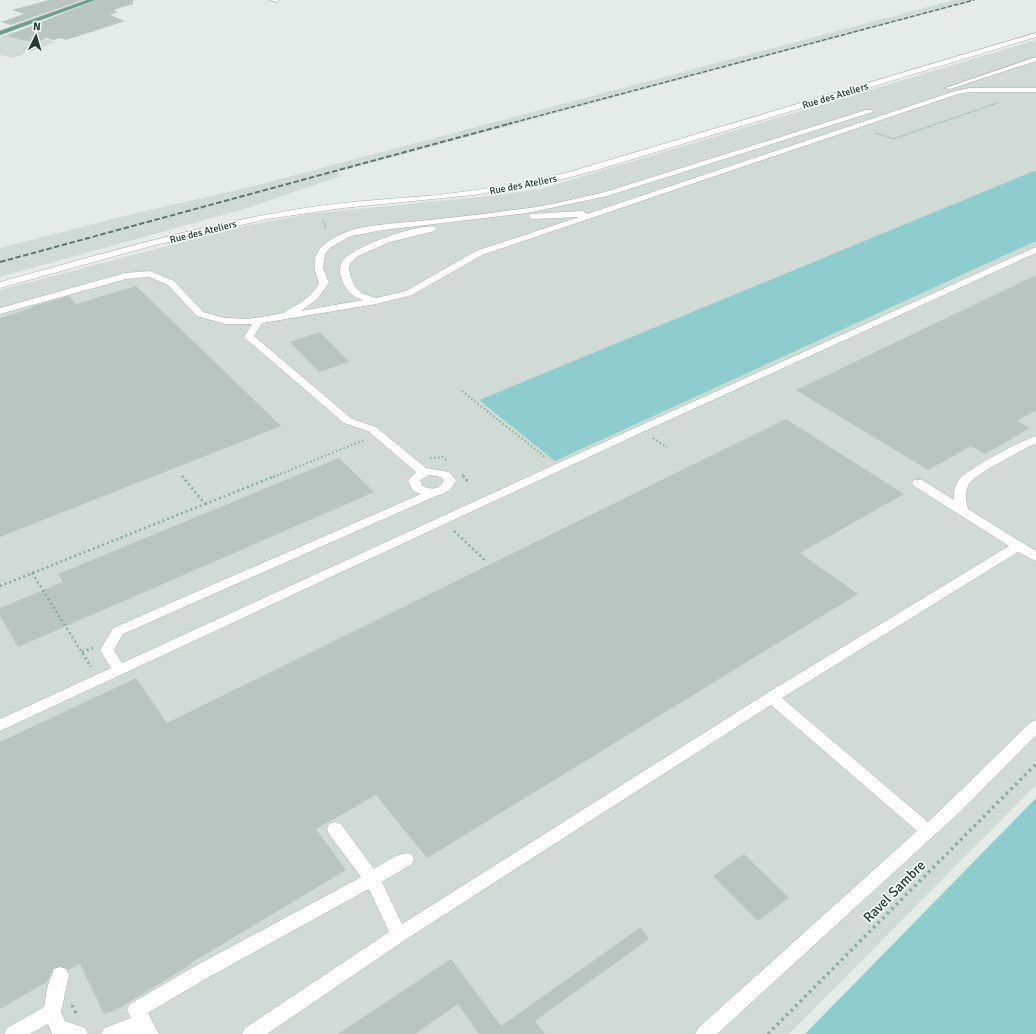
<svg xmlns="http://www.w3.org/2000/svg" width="1036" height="1034" viewBox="0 0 1036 1034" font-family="Signika,sans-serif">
  <rect width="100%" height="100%" fill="#e3ece6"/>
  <g fill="#d1dbd5">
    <path d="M954,0H977L337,172L341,176L244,209L0,277V248L124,216L254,186Z"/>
    <path d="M13,32L56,42L13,58L0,55V37Z"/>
    <path d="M1036,40V170L479,400L555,460L1036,241V785L789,1034H0V290L244,226L308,214L490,196L541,189Z"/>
  </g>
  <g fill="#8ecdcd">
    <path d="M1036,170V241L555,461L479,400Z"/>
    <path d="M1036,798V1034H805Z"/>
  </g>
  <g fill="#b8c6bf">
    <path d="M49,0H83L11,25L1,22L24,14L12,10Z"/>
    <path d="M96,0H133V4L113,10L118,12L110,15L125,21L66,40L61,38L53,40L46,38L36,43L6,36Z"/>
    <path d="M1036,275V410L1017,421L1030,428L985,454L971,446L928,470L796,390Z"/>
    <path d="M136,286L281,426L0,537V318L32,308L31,307L69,296L76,304Z"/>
    <path d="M320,332L349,362L319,372L290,342Z"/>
    <path d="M786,419L904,494L800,553L858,594L427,858L376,795L316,829L346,870L191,963L192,964L116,1010L104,1014L80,964L68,970L66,968L60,966L54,968L47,982L0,1009V742L136,678L167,723Z"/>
    <path d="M339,458L374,492L18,647L0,615V608L63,582L58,574Z"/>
    <path d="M744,854L789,898L758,921L713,876Z"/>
    <path d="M641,927L649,939L535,1021L545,1034H479L458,1004L415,1034H338L451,959L501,1026Z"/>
  </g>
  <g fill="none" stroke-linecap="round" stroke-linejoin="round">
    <g stroke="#a6b4ac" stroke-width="1">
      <g id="minor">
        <path d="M269,0H280L277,2Z"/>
        <path d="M1036,33V37L590,172L555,181L473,195L343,208L267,219L155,245L0,288V282C101,254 202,224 305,208C349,201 394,199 438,195C482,190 525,183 569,172Z"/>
        <path d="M1036,57V61L950,89L945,88Z"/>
        <path d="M970,88H1036V92H970L958,94L482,255L412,295L376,304L262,323L254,336L352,419L376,427L426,468L449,472L456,480C452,490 446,493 436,496L123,634L114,650L122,663L626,432L1036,247V253L634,436L0,731V719L111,668L100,650L113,628L421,494L413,491L408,481L416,472L368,431L344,423L246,339L244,337L252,324H225L197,316L168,285L149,277L126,279L0,314V308L125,273L150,271L174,281L203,312L225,318L249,319L284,313L286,311C299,304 312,297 319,283C313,268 311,254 326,243C352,223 388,225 419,221C450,218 481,214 513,210C544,207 574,199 605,192L866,110H872L873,112L607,196L527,213L383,230L351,236L331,247L325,254L323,268L329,283L317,299L301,311L363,300C353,297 346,291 342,280C340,274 339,268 342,262C350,247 420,223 435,227L436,229L435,231L390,242L358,256L351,262L349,268L350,275L355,287L363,294L376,298L406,291L476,251L579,217L533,219L530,218L529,216L530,214L583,211L587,214L955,91ZM429,475L441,477L444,480C441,490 430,490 422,486L420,480Z"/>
        <path d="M1036,436V443C1023,450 974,474 969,484C964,493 966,500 968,509L1036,551V561L1018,552L782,698L928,822L1031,722L1036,720V735L961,811L717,1034H695L698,1028L917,831L771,705L405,940L267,1034H242L245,1028L389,932L369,889L209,977L148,1013L159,1034H101L104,1028L131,1018L127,1010L130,1004L197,965L361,877L329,834L327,829L329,824L335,822L341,824L374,869C385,863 400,850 412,854L414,859L412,864L382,882L402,924L767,693L1009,546L914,486L912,483L914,480H922L954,500C953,494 955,485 959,480C965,470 1024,439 1036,436Z"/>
        <path d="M60,967L66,969L69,975L61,1012L65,1021L85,1028L88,1034H52L48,1024L30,1034H4L7,1028L44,1007L47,988L54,969Z"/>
      </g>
    </g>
    <g stroke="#c1c8c6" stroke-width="1">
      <path id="major" d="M87,0H95L0,35V31Z"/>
    </g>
    <g stroke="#85ad9b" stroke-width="1.5" stroke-dasharray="1 1.5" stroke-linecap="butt">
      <path d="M876,133L893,139L997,103"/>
      <path d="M323,220L326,229"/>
    </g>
    <g stroke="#85ad9b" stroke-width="2" stroke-dasharray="1.5 2.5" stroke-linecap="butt">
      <path d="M462,391L546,458"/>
      <path d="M653,438L667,447"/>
      <path d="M430,458L443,457L448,461"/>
      <path d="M462,474L464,477"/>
      <path d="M273,477L364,440"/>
    </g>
    <g stroke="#85ad9b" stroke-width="2.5" stroke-dasharray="2 3" stroke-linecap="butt">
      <path d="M463,476L467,480L465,482"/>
      <path d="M205,504L275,476"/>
      <path d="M454,531L487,562"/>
      <path d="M32,573L91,667"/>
      <path d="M0,586L205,504L182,476"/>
      <path d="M82,652L93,648"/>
    </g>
    <g stroke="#85ad9b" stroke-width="3.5" stroke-dasharray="2.5 4" stroke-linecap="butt">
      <path d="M72,1005L77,1015"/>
      <path d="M768,1034L1036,764"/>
    </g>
    <use href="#minor" fill="#fff" fill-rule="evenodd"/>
    <use href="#major" fill="#6a9f8a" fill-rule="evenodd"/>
    <path stroke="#5e776d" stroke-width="1.5" stroke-dasharray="4.5 2" stroke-linecap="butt" d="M508,124L974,0"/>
    <path stroke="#5e776d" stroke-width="2" stroke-dasharray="5.5 2.5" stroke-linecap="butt" d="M0,262L512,123"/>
  </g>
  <g text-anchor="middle" stroke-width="3.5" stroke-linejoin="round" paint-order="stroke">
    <g font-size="10" fill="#233c32" stroke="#f3f8f5">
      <text transform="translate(835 95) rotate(-17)" y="4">Rue des Ateliers</text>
      <text transform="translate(523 184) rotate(-11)" y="4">Rue des Ateliers</text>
      <text transform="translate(203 231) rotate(-14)" y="4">Rue des Ateliers</text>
    </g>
    <g font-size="14" fill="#233c32" stroke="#f3f8f5">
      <text transform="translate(894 891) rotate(-45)" y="5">Ravel Sambre</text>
    </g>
  </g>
  <g transform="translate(36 36) rotate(5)" stroke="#f3f8f5" stroke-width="3" paint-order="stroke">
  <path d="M0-3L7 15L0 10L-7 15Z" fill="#233c32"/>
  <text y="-6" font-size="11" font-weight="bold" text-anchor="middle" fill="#233c32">N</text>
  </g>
</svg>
